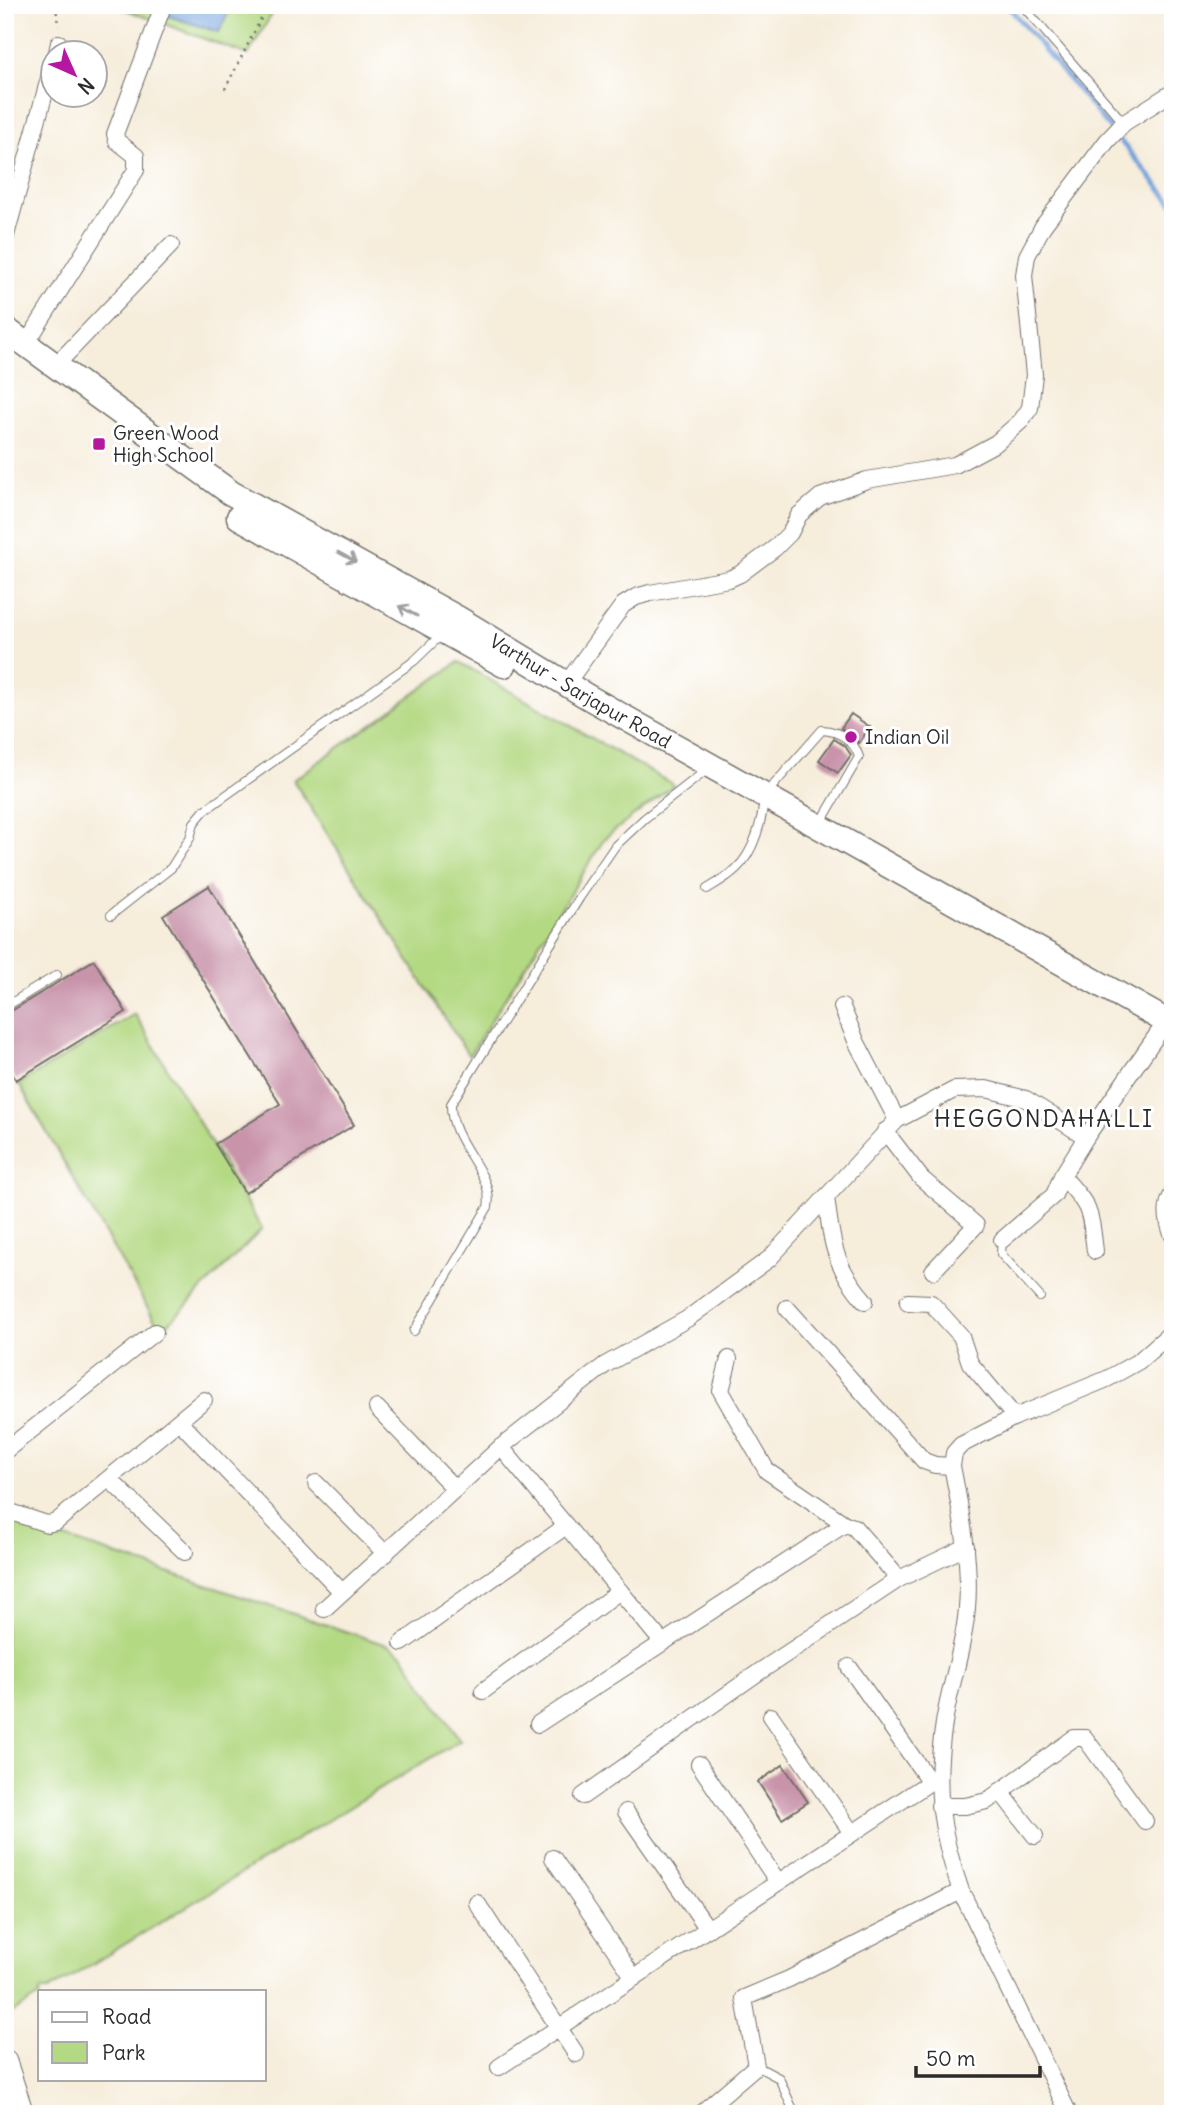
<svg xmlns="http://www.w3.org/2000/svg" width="1178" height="2119" viewBox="0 0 1178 2119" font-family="Delius,sans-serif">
  <rect width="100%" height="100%" fill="#fff"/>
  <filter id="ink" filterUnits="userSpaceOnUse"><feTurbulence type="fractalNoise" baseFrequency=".0143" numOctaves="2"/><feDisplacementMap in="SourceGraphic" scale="14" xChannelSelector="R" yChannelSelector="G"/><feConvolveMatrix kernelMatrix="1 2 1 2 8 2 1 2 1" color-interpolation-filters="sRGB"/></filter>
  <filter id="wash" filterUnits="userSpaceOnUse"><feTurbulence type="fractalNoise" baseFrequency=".00686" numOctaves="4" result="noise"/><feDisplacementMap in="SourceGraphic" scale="28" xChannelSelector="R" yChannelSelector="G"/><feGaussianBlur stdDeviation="1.57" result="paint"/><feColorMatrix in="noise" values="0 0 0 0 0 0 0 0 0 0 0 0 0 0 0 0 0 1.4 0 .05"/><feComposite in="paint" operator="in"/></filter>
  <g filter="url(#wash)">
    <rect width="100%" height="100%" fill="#f6eddb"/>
    <g fill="#b4d983" stroke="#708257" stroke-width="2">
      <path d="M113,5H133L219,32L232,5H277L248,55Z"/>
      <path d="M459,662L674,785L605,838L469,1056L293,780Z"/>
      <path d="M135,1014L262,1229L161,1331L19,1084Z"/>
      <path d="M5,1518L390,1646L402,1654L460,1740L48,1991H40V1996L5,2017Z"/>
    </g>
    <path fill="#72a0db" stroke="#4e6683" stroke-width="2" d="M133,5H232L219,32Z"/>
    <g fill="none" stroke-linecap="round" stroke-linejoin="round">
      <path stroke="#72a0db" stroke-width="5" d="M1007,5L1173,204"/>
    </g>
    <g id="blocks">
      <g fill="#c994aa">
        <path d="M851,714L870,727L859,743L841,728Z"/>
        <path d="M834,739L845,746L851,755L838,773L819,760Z"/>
        <path d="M209,886L354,1125L245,1193L215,1144L280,1104L163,915Z"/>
        <path d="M94,960L126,1012L16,1080L5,1062V1015Z"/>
        <path d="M783,1765L808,1802L782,1819L758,1782Z"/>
      </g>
    </g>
  </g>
  <g filter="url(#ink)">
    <use href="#blocks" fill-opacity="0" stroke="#726f69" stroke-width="2"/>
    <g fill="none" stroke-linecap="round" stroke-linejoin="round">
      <g stroke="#726f69" stroke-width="10">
        <g id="lane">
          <path d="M1022,5L1124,123"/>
          <path d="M707,889C717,883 728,877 736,869C754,853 763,819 764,796L822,730C839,731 854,740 859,757L820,824"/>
          <path d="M111,915L171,868L190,838L194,823L204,811L414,661L441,635"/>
          <path d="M5,1007L57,975"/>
          <path d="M1002,1240L1001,1254L1040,1297"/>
          <path d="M414,1331L488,1207C495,1173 450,1144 451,1104L580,897L615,846L645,818L708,769"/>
          <path d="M756,2066L779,2078L795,2114"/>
        </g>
      </g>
      <g stroke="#726f69" stroke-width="18">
        <g id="street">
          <path d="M57,52L59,43"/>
          <path d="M5,239L52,67"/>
          <path d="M26,344L136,170V156L117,141L115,134L162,9"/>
          <path d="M56,365L171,245"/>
          <path d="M566,684L623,605L636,597L650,593L729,579L740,574L775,548L790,533L799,515L820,497L867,480L955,465L996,443L1021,421L1030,408L1034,375L1024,275L1027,256L1043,226L1107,141L1124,123L1173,92"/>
          <path d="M842,1007L857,1043L897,1120"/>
          <path d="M885,1131L921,1178L976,1225L933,1271"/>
          <path d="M1062,1176C1091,1207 1090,1210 1095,1251"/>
          <path d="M1173,1193C1164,1207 1167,1222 1173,1236"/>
          <path d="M826,1197C832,1243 833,1264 865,1301"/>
          <path d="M1002,1240L1054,1195L1062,1176L1086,1137"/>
          <path d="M908,1302L931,1303L961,1336L970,1363L1015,1417"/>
          <path d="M787,1308L924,1461L935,1465L952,1466"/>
          <path d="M729,1359L721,1391L767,1471L845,1524"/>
          <path d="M377,1408L455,1489"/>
          <path d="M179,1421L342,1592"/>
          <path d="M501,1447L662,1642"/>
          <path d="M5,1451L155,1332"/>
          <path d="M109,1479L185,1552"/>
          <path d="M316,1483L386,1554"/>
          <path d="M5,1510L47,1524L56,1522L204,1400"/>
          <path d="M324,1609L501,1447L605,1365L687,1319L769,1259L897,1120L954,1090L986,1089L1026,1099L1086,1137L1159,1032"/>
          <path d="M402,1643L566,1526"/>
          <path d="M849,1667L930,1782"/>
          <path d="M483,1691L620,1591"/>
          <path d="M771,1716L852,1833"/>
          <path d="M538,1724L845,1524L854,1527L899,1579"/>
          <path d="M699,1764L778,1882"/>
          <path d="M1000,1791L1035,1836"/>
          <path d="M583,1796L759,1672L899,1579L966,1547"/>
          <path d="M939,1806H965L987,1801L1074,1738H1085L1145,1821"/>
          <path d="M626,1812L708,1929"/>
          <path d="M553,1858L634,1978"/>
          <path d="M477,1903L576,2054"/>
          <path d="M499,2067L939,1776"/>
          <path d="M700,2114L756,2066L744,1998L789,1979L961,1891"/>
          <path d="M1069,2114L961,1891C940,1832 934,1785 944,1723C950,1684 964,1649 967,1608C971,1561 961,1512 952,1466L954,1453L961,1445L1015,1417L1107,1379L1139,1361L1173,1331"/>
        </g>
      </g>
      <g stroke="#726f69" stroke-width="25">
        <path id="secondary" d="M5,2062L22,2114"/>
      </g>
      <g stroke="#726f69" stroke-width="27">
        <g id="primary">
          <path id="s1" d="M5,329L231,493L459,619L588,697L1173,1025"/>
          <path d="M239,517L504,665"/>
        </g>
      </g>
      <g stroke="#726f69" stroke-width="2.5" stroke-dasharray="2 5" stroke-linecap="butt">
        <path d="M56,5L58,26"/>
        <path d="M225,89L268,5"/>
      </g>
      <use href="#lane" stroke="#fff" stroke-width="8"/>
      <use href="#street" stroke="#fff" stroke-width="16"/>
      <use href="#secondary" stroke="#fff" stroke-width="23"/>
      <use href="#primary" stroke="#fff" stroke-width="24"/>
    </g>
    <defs><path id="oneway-shaft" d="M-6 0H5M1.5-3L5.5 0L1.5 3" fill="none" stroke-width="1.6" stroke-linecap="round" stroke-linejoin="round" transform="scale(1.75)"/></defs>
    <g stroke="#a0a0a0">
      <use href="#oneway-shaft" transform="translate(347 557) rotate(29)"/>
      <use href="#oneway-shaft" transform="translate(408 611) rotate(-151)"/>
    </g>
  </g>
  <g fill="#b5179e" stroke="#fff" stroke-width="2.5">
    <rect x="92" y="437" width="14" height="14" rx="3.5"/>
    <circle cx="851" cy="737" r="7"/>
  </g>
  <g text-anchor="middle" stroke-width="6" stroke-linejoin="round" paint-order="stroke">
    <g font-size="19" fill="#2b2b2b" stroke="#fff" text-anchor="start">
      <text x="113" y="440">Green Wood<tspan x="113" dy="22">High School</tspan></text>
      <text x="865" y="744">Indian Oil</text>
    </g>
    <g font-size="19" fill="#2b2b2b" stroke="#fff">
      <text dy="7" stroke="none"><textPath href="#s1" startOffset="681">Varthur - Sarjapur Road</textPath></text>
    </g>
    <g font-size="23" letter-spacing="2" fill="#2b2b2b" stroke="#fff">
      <text x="1044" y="1127">HEGGONDAHALLI</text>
    </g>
  </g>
  <rect width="1178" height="2119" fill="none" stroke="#fff" stroke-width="28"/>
  <rect x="38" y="1990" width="228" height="91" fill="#ffffff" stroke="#aaaaaa" stroke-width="2"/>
  <rect x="52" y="2012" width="35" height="10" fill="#ffffff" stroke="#aaaaaa" stroke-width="2"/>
  <text x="102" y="2024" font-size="21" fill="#2b2b2b">Road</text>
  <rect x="52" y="2042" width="35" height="21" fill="#b4d983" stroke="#aaaaaa" stroke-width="2"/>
  <text x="102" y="2060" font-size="21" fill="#2b2b2b">Park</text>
  <g transform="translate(74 74) rotate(135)"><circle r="33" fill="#ffffff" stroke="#aaaaaa" stroke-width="2"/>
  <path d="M0-5L12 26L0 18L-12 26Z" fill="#b5179e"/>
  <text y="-10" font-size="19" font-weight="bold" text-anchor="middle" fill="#2b2b2b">N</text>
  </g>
  <path d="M916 2066v10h124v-10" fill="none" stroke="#2b2b2b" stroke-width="3.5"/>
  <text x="926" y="2066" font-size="21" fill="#2b2b2b" stroke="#ffffff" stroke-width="5" paint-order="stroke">50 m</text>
</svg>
